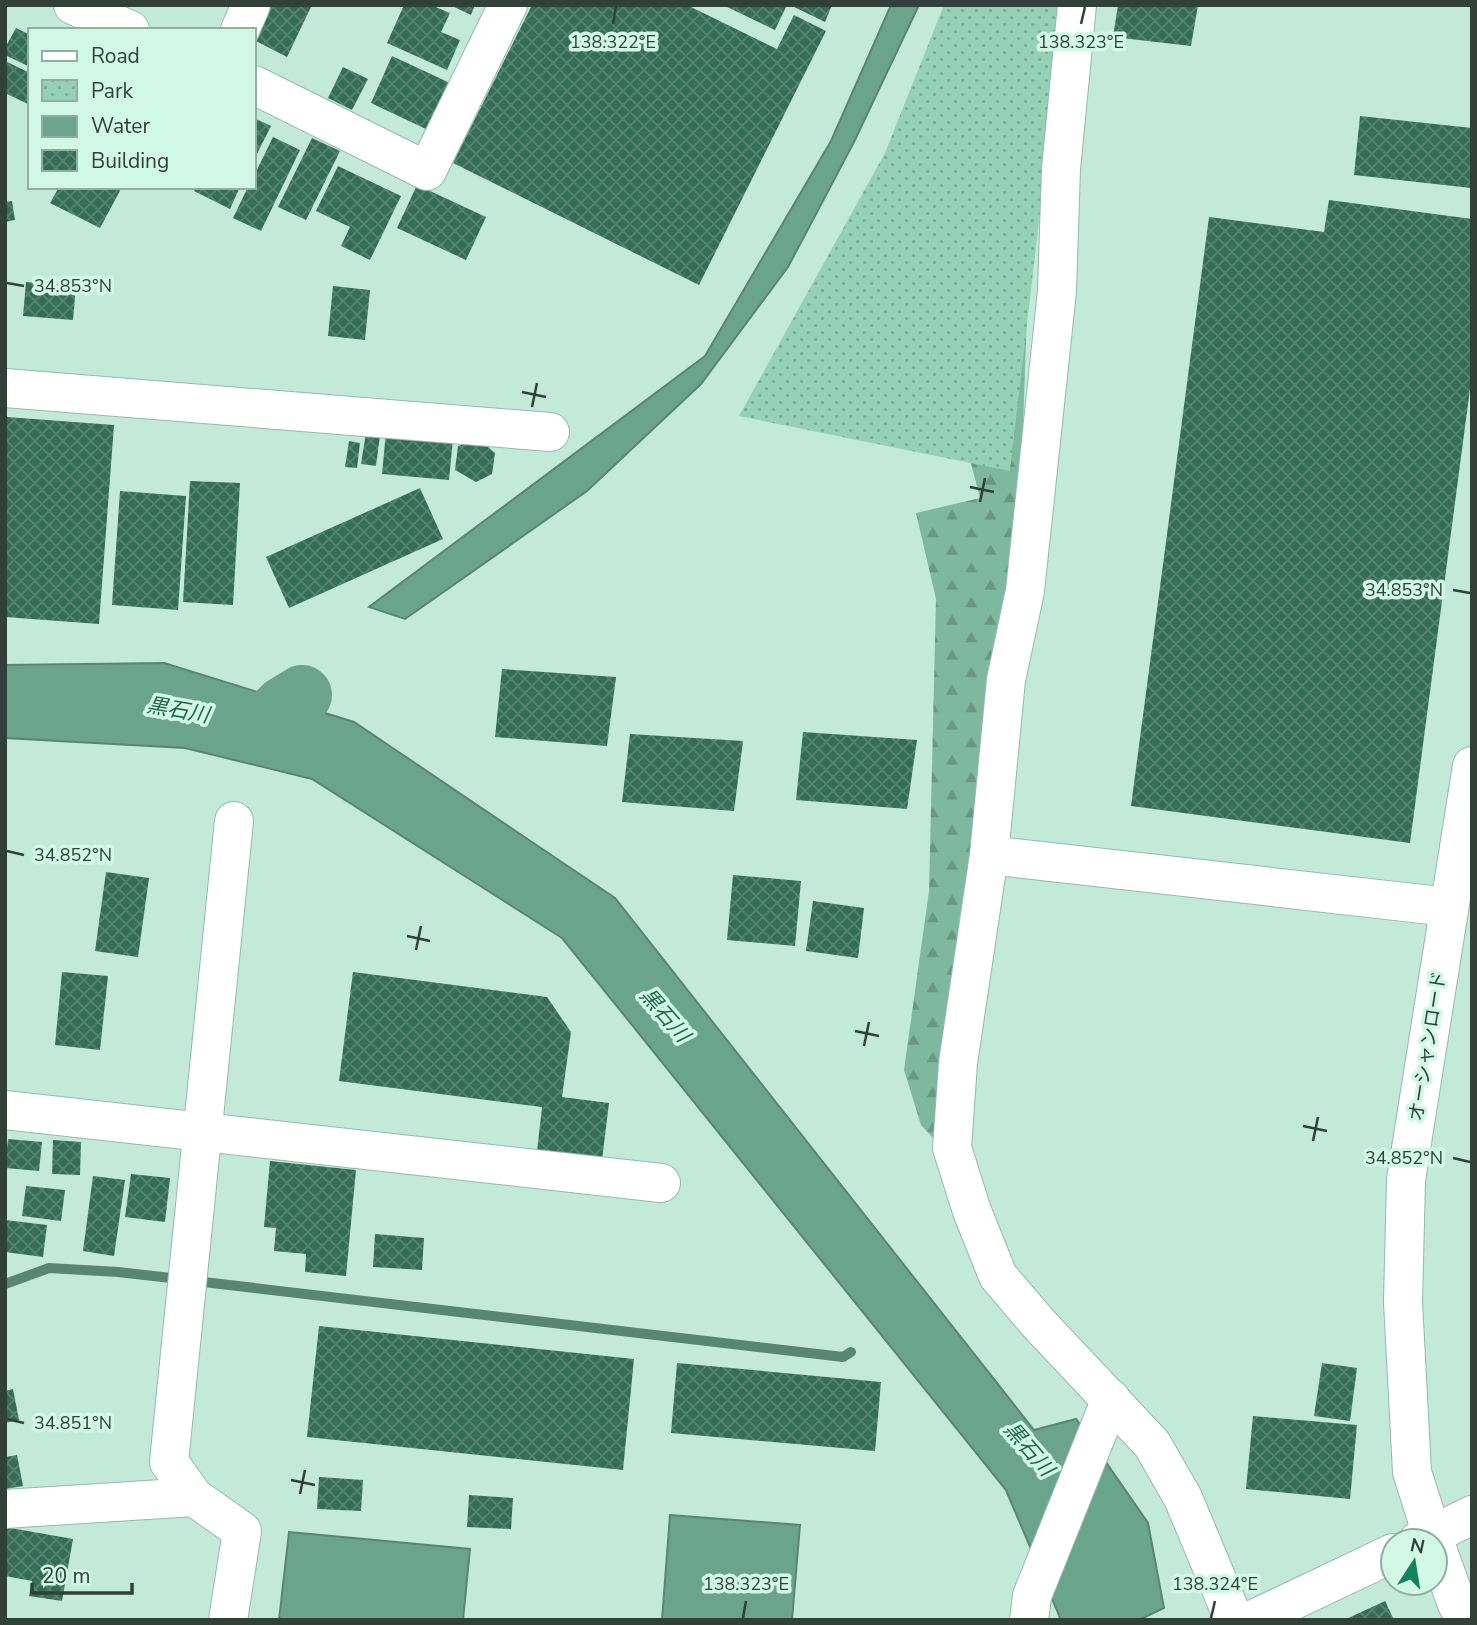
<svg xmlns="http://www.w3.org/2000/svg" width="1477" height="1625" viewBox="0 0 1477 1625" font-family="'Nunito Sans','Noto Sans JP',sans-serif">
  <defs>
    <pattern id="forest-firs" width="22" height="20" patternUnits="userSpaceOnUse" patternTransform="scale(1.75)"><rect width="22" height="20" fill="#7eb99f"/><path d="M5 1l3.5 6h-7zM16 11l3.5 6h-7z" fill="#689883"/></pattern>
    <pattern id="park-dots" width="8" height="8" patternUnits="userSpaceOnUse" patternTransform="scale(1.75)"><rect width="8" height="8" fill="#95d1b6"/><path d="M2 2h.1M6 6h.1" fill="none" stroke="#7aab95" stroke-width="1.8" stroke-linecap="round"/></pattern>
    <pattern id="building-cross-hatch" width="8" height="8" patternUnits="userSpaceOnUse" patternTransform="scale(1.75)"><rect width="8" height="8" fill="#346e57"/><path d="M0 0l8 8M0 8l8-8" fill="none" stroke="#578472"/></pattern>
  </defs>
  <rect width="100%" height="100%" fill="#c3ead8"/>
  <path fill="url(#forest-firs)" d="M1032,166L1019,542L944,1150L921,1125L904,1070L929,891L936,599L916,513L980,498L957,410Z"/>
  <path fill="url(#park-dots)" d="M944,5H1064L1010,471L739,416L885,153Z"/>
  <g fill="#6aa48b" stroke="#598673" stroke-width="2">
    <path d="M891,5H919L854,142L788,267L701,384L587,491L405,619L369,607L705,356L831,141Z"/>
    <path d="M164,663L354,722L615,898L1034,1430L1076,1419L1148,1523L1164,1608L1139,1620H1061L1006,1490L562,938L312,779L185,748L5,738V665Z"/>
    <path d="M670,1515L800,1525L792,1620H662Z"/>
    <path d="M289,1532L470,1549L463,1620H279Z"/>
  </g>
  <g fill="none" stroke-linecap="round" stroke-linejoin="round">
    <g stroke="#598673" stroke-width="10">
      <path d="M195,1281L843,1357L851,1352"/>
      <path d="M5,1284L49,1268L118,1272L180,1279"/>
    </g>
    <path stroke="#6aa48b" stroke-width="60" d="M264,726L284,706L302,695"/>
  </g>
  <g fill="url(#building-cross-hatch)">
    <path d="M264,5H312L287,57L254,40Z"/>
    <path d="M404,5H431L450,13L441,32L460,40L447,70L387,43Z"/>
    <path d="M450,5H475L471,15Z"/>
    <path d="M532,5H687L777,49L794,15L826,31L699,285L453,163Z"/>
    <path d="M723,5H787L775,30Z"/>
    <path d="M790,5H832L825,22Z"/>
    <path d="M1118,5H1198L1191,46L1113,37Z"/>
    <path d="M16,28L30,35V67L5,55V48Z"/>
    <path d="M392,56L450,83L428,130L371,103Z"/>
    <path d="M5,61L30,73V105L5,93Z"/>
    <path d="M343,67L368,79L352,110L328,98Z"/>
    <path d="M1360,116L1472,128L1471,188L1354,175Z"/>
    <path d="M254,118L271,126L254,160Z"/>
    <path d="M273,137L300,150L261,231L233,218L248,187H254V176Z"/>
    <path d="M312,138L340,151L306,220L278,207Z"/>
    <path d="M338,166L401,196L370,260L341,246L350,227L316,211Z"/>
    <path d="M417,185L486,217L466,260L397,228Z"/>
    <path d="M59,187H122L100,228L50,203Z"/>
    <path d="M196,187H240L230,209L194,191Z"/>
    <path d="M1329,200L1472,219V374L1410,843L1131,806L1209,217L1324,232Z"/>
    <path d="M12,201L15,220L5,222V202Z"/>
    <path d="M26,282L76,286L73,320L23,316Z"/>
    <path d="M333,286L370,290L365,340L328,336Z"/>
    <path d="M7,417L114,425L99,624L5,617Z"/>
    <path d="M386,432L453,439L449,480L382,474Z"/>
    <path d="M366,433L380,435L376,466L361,464Z"/>
    <path d="M479,439L495,453L492,474L476,482L455,470L458,446Z"/>
    <path d="M349,441L360,443L357,468L345,467Z"/>
    <path d="M190,481L240,483L233,605L183,602Z"/>
    <path d="M420,488L443,539L289,608L266,557Z"/>
    <path d="M120,491L186,496L178,610L112,605Z"/>
    <path d="M502,669L616,677L607,746L495,737Z"/>
    <path d="M803,732L917,740L907,809L796,800Z"/>
    <path d="M630,734L743,741L734,811L622,802Z"/>
    <path d="M106,872L149,878L138,957L95,951Z"/>
    <path d="M733,875L801,881L795,946L727,940Z"/>
    <path d="M813,901L864,908L858,958L806,951Z"/>
    <path d="M62,972L108,976L100,1050L55,1045Z"/>
    <path d="M353,972L547,997L571,1032L562,1097L609,1103L602,1160L537,1152L542,1107L339,1081Z"/>
    <path d="M8,1139L42,1142L39,1171L5,1168Z"/>
    <path d="M53,1140L81,1142L80,1175L52,1174Z"/>
    <path d="M270,1161L356,1170L346,1276L305,1272L306,1254L274,1251L276,1228L264,1227Z"/>
    <path d="M131,1174L170,1178L165,1222L125,1217Z"/>
    <path d="M93,1176L125,1180L114,1256L83,1251Z"/>
    <path d="M26,1186L65,1190L61,1221L22,1216Z"/>
    <path d="M5,1220L47,1225L43,1257L5,1252Z"/>
    <path d="M375,1234L424,1238L422,1270L373,1267Z"/>
    <path d="M319,1326L634,1359L623,1470L307,1437Z"/>
    <path d="M677,1363L881,1382L875,1451L671,1433Z"/>
    <path d="M1322,1363L1357,1368L1350,1421L1314,1416Z"/>
    <path d="M13,1389L19,1420L5,1423V1391Z"/>
    <path d="M1253,1416L1357,1425L1350,1499L1246,1489Z"/>
    <path d="M17,1455L23,1486L5,1489V1457Z"/>
    <path d="M319,1477L363,1480L361,1511L317,1509Z"/>
    <path d="M469,1495L513,1498L511,1529L467,1527Z"/>
    <path d="M5,1527L73,1539L62,1601L29,1596L32,1581L5,1576Z"/>
    <path d="M1385,1601L1394,1620H1344Z"/>
  </g>
  <g fill="none" stroke-linecap="round" stroke-linejoin="round">
    <g stroke="#95baa9" stroke-width="40">
      <g id="minor">
        <path d="M73,5L130,30"/>
        <path d="M1077,5L1061,169L1057,291L1025,591L1006,680L989,855L958,1063L952,1148L972,1211L998,1276L1039,1324L1152,1444L1183,1498L1234,1620"/>
        <path d="M240,30L251,5"/>
        <path d="M254,85L427,171L508,5"/>
        <path d="M5,388L550,432"/>
        <path d="M989,855L1449,907"/>
        <path d="M5,1110L661,1183"/>
        <path d="M5,1509L194,1497"/>
        <path d="M1418,1541L1432,1535L1412,1472L1403,1302L1406,1180L1472,766"/>
        <path d="M1434,1541L1432,1535L1472,1515"/>
        <path d="M1435,1543L1457,1604L1466,1620"/>
        <path d="M228,1620L242,1531L194,1497L169,1462L234,821"/>
        <path d="M1029,1620L1032,1596L1111,1399"/>
        <path d="M1252,1620L1393,1553"/>
      </g>
    </g>
    <use href="#minor" stroke="#fff" stroke-width="38"/>
  </g>
  <path fill="none" stroke="#31413a" stroke-width="2.5" d="M613,24L616,7M1081,24L1085,7M7,283L24,286M522,392L546,397M532,407L537,383M970,487L994,492M980,502L985,478M1453,590L1470,593M7,851L24,855M407,936L430,941M416,950L421,926M855,1031L879,1036M864,1046L869,1022M1303,1126L1327,1131M1313,1141L1318,1117M1453,1158L1470,1162M7,1419L24,1423M291,1480L315,1485M300,1494L305,1470M743,1618L746,1601M1211,1618L1215,1601"/>
  <g text-anchor="middle" stroke-width="7" stroke-linejoin="round" paint-order="stroke">
    <g font-size="19" fill="#31413a" stroke="#d0f8e5">
      <text transform="translate(1427 1046) rotate(-81)" y="7">オーシャンロード</text>
    </g>
    <g font-size="21" font-style="italic" fill="#1d644b" stroke="#d0f8e5">
      <text transform="translate(178 710) rotate(10)" y="7">黒石川</text>
      <text transform="translate(665 1015) rotate(49)" y="7">黒石川</text>
      <text transform="translate(1029 1449) rotate(49)" y="7">黒石川</text>
    </g>
  </g>
  <g font-size="18" text-anchor="middle" fill="#31413a" stroke="#d0f8e5" stroke-width="7" stroke-linejoin="round" paint-order="stroke">
    <text x="613" y="48">138.322°E</text>
    <text x="1081" y="48">138.323°E</text>
    <text x="73" y="292">34.853°N</text>
    <text x="1404" y="596">34.853°N</text>
    <text x="73" y="861">34.852°N</text>
    <text x="1404" y="1164">34.852°N</text>
    <text x="73" y="1429">34.851°N</text>
    <text x="746" y="1590">138.323°E</text>
    <text x="1215" y="1590">138.324°E</text>
  </g>
  <rect width="1477" height="1625" fill="none" stroke="#31413a" stroke-width="14"/>
  <rect x="28" y="28" width="228" height="161" fill="#d0f8e5" stroke="#90afa1" stroke-width="2"/>
  <rect x="42" y="51" width="35" height="10" fill="#ffffff" stroke="#90afa1" stroke-width="2"/>
  <text x="91" y="63" font-size="21" fill="#31413a">Road</text>
  <rect x="42" y="80" width="35" height="21" fill="url(#park-dots)" stroke="#90afa1" stroke-width="2"/>
  <text x="91" y="98" font-size="21" fill="#31413a">Park</text>
  <rect x="42" y="116" width="35" height="21" fill="#6aa48b" stroke="#90afa1" stroke-width="2"/>
  <text x="91" y="133" font-size="21" fill="#31413a">Water</text>
  <rect x="42" y="150" width="35" height="21" fill="url(#building-cross-hatch)" stroke="#90afa1" stroke-width="2"/>
  <text x="91" y="168" font-size="21" fill="#31413a">Building</text>
  <g transform="translate(1414 1562) rotate(12)"><circle r="33" fill="#d0f8e5" stroke="#90afa1" stroke-width="2"/>
  <path d="M0-5L12 26L0 18L-12 26Z" fill="#13825f"/>
  <text y="-10" font-size="19" font-weight="bold" text-anchor="middle" fill="#31413a">N</text>
  </g>
  <path d="M32 1583v10h100v-10" fill="none" stroke="#31413a" stroke-width="3.5"/>
  <text x="42" y="1583" font-size="21" fill="#31413a" stroke="#d0f8e5" stroke-width="5" paint-order="stroke">20 m</text>
</svg>
